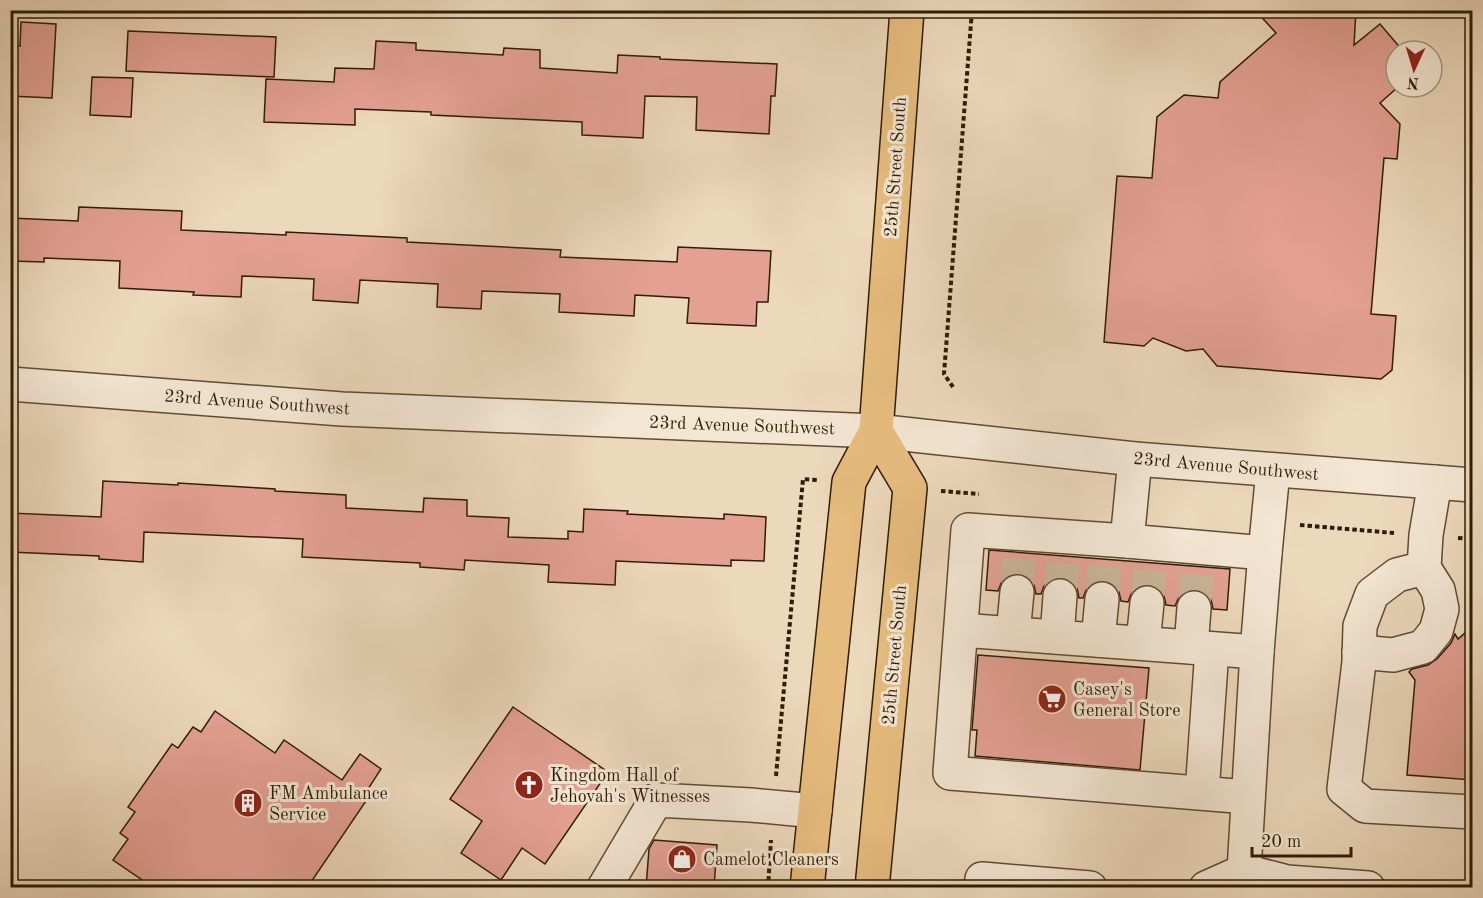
<svg xmlns="http://www.w3.org/2000/svg" width="1483" height="898" viewBox="0 0 1483 898" font-family="'Old Standard TT',serif">
  <rect width="100%" height="100%" fill="#ecd8bb"/>
  <filter id="stains"><feTurbulence type="fractalNoise" baseFrequency=".00333" numOctaves="4"/><feColorMatrix values="0 0 0 0 .2 0 0 0 0 .09 0 0 0 0 .02 0 0 0 .5 -.17"/></filter>
  <radialGradient id="worn" r=".72"><stop offset=".6" stop-color="#630" stop-opacity="0"/><stop offset="1" stop-color="#630" stop-opacity=".3"/></radialGradient>
  <g fill="#e3a093" stroke="#301d06" stroke-width="1.5">
    <path d="M1255,10H1356L1354,45L1380,24L1403,51H1396V87H1398L1380,103L1400,124L1397,159L1384,158L1371,314L1396,316L1392,370L1381,379L1217,366L1203,349L1186,351L1153,338L1144,346L1104,342L1117,176L1152,178L1157,117L1184,95L1218,98L1220,82L1276,33Z"/>
    <path d="M21,22L56,24L52,98L10,96V46H20Z"/>
    <path d="M128,31L276,37L274,77L126,71Z"/>
    <path d="M376,41L416,43V50L503,55L504,48L540,50V68L617,73L618,55L660,57V59L777,64L775,96H771L769,134L696,130L697,97L645,96L643,138L582,135V122L431,115V112L355,109V125L264,122L266,79L334,82L335,68L374,69Z"/>
    <path d="M92,77L133,78L131,117L90,115Z"/>
    <path d="M79,207L182,211L181,230L286,235V232L407,238V242L561,250L560,257L677,262L678,247L771,251L768,302H757L756,326L687,323L689,298L635,295L634,316L559,312L560,294L482,291L481,309L437,307L438,284L360,280L358,303L313,300L314,279L242,276L241,297L193,295L194,292L119,288L120,261L44,258V262L10,261V218L78,221Z"/>
    <path d="M103,481L178,485V483L260,488L275,489V491L346,495V508L423,512L424,498L467,500V516L509,518L508,537L568,539V531L583,532L584,509L628,511L627,514L724,519V514L766,517L764,561L731,560V566L616,561L615,585L548,582L549,565L465,560L464,570L420,567V563L302,557L303,539L144,532L143,562L99,559V556L10,552V513L101,517Z"/>
    <path d="M989,550L1230,569L1227,610L1213,609L1211,599L1204,592L1196,589L1185,591L1179,597L1175,606L1166,605L1164,596L1158,588L1148,584L1139,586L1132,592L1128,602L1121,601L1119,592L1113,584L1103,580L1094,582L1087,588L1083,598H1079L1077,588L1071,581L1062,577L1051,579L1044,586L1041,594H1036L1034,585L1028,577L1018,573L1010,575L1002,581L998,591L986,590Z"/>
    <path d="M1473,626V780L1407,775L1415,680L1409,672L1412,669L1428,665L1437,659L1451,643L1455,634L1458,639Z"/>
    <path d="M978,655L1149,668L1140,770L975,756L977,730H972Z"/>
    <path d="M513,707L608,772L545,864L522,848L501,880L461,853L482,821L450,799Z"/>
    <path d="M215,711L275,753L284,740L342,780L360,754L381,769L364,795L368,798L307,888H154L113,860L128,839L120,833L135,812L128,807L172,744L178,748L193,727L201,732Z"/>
    <path d="M654,840L717,845L714,888H646L649,849Z"/>
  </g>
  <g fill="none" stroke-linecap="round" stroke-linejoin="round">
    <g stroke="#c6b397" stroke-width="33" stroke-dasharray="33 16" stroke-linecap="butt">
      <path d="M1017,592L1020,547"/>
      <path d="M1060,596L1064,551"/>
      <path d="M1102,599L1105,554"/>
      <path d="M1147,603L1151,559"/>
      <path d="M1194,608L1198,563"/>
    </g>
    <g stroke="#5f4c33" stroke-width="36">
      <g id="minor">
        <path d="M10,384L342,409L876,431L1135,459L1472,485"/>
        <path d="M1135,459L1127,541L1265,553L1273,471"/>
        <path d="M1435,482L1426,535L1424,568L1397,575L1372,594L1360,626L1359,662L1344,789L1365,806L1472,812"/>
        <path d="M1127,541L968,530L950,773L1248,797"/>
        <path d="M961,630L1257,652"/>
        <path d="M1013,634L1017,592"/>
        <path d="M1057,637L1060,596"/>
        <path d="M1098,640L1102,599"/>
        <path d="M1143,643L1147,603"/>
        <path d="M1191,647L1194,608"/>
        <path d="M1359,652L1393,655L1423,647L1436,631L1442,609L1438,590L1424,568"/>
        <path d="M1202,793L1212,649"/>
        <path d="M1244,871L1287,882L1368,888"/>
        <path d="M604,888L656,800L751,805L815,811"/>
        <path d="M981,888L982,879L1090,888"/>
        <path d="M1206,888L1244,871L1257,652L1265,553"/>
      </g>
    </g>
    <g stroke="#301d06" stroke-width="36">
      <g id="major">
        <path d="M807,888L849,482L876,431L907,10"/>
        <path d="M872,888L910,488L876,431"/>
      </g>
    </g>
    <g stroke="#301d06" stroke-width="4" stroke-dasharray="4.5 3" stroke-linecap="butt">
      <path d="M953,387L944,374L972,10"/>
      <path d="M941,491L979,494"/>
      <path d="M1300,525L1394,533"/>
      <path d="M1458,538L1472,539"/>
      <path d="M776,776L803,479L817,480"/>
      <path d="M768,888L771,840"/>
    </g>
    <use href="#minor" stroke="#f3e6d3" stroke-width="33"/>
    <use href="#major" stroke="#e6bc7e" stroke-width="33"/>
  </g>
  <defs>
    <g id="supermarket-disc" transform="scale(1.5)"><circle r="9.5" fill="#8f2418" stroke="#f3e6d3"/><path d="M-6-5.5h2.5l.6 2H6L4.5 2H-2.5L-4.4-4H-6ZM-1.5 3.2a1.3 1.3 0 1 0 .1 0ZM3 3.2a1.3 1.3 0 1 0 .1 0Z" fill="#fff"/></g>
    <g id="church-disc" transform="scale(1.5)"><circle r="9.5" fill="#8f2418" stroke="#f3e6d3"/><path d="M-1.2-6h2.4v3.5h3.3v2.4h-3.3V6h-2.4V-.1h-3.3v-2.4h3.3Z" fill="#fff"/></g>
    <g id="building-disc" transform="scale(1.5)"><circle r="9.5" fill="#8f2418" stroke="#f3e6d3"/><path d="M-4-6H4V6H1V3H-1V6H-4ZM-2.5-4.3h1.7v1.8h-1.7ZM.8-4.3h1.7v1.8H.8ZM-2.5-1h1.7V.8h-1.7ZM.8-1h1.7V.8H.8Z" fill="#fff"/></g>
    <g id="shop-disc" transform="scale(1.5)"><circle r="9.5" fill="#8f2418" stroke="#f3e6d3"/><path d="M-5-2.5h2.3a2.7 3.5 0 0 1 5.4 0H5L5.5 6h-11ZM-1.5-2.5h3a1.5 2.3 0 0 0-3 0Z" fill="#fff"/></g>
  </defs>
  <g fill-rule="evenodd">
    <use href="#supermarket-disc" x="1052" y="699"/>
    <use href="#church-disc" x="529" y="785"/>
    <use href="#building-disc" x="248" y="803"/>
    <use href="#shop-disc" x="682" y="859"/>
  </g>
  <g text-anchor="middle" stroke-width="6" stroke-linejoin="round" paint-order="stroke">
    <g font-size="18" fill="#301d06" stroke="#f3e6d3">
      <text transform="translate(895 167) rotate(-86)" y="6">25th Street South</text>
      <text transform="translate(257 402) rotate(4)" y="6">23rd Avenue Southwest</text>
      <text transform="translate(742 425) rotate(2)" y="6">23rd Avenue Southwest</text>
      <text transform="translate(1226 466) rotate(5)" y="6">23rd Avenue Southwest</text>
      <text transform="translate(894 655) rotate(-85)" y="6">25th Street South</text>
    </g>
    <g font-size="18" fill="#301d06" stroke="#f3e6d3" text-anchor="start">
      <text x="1073" y="695">Casey's<tspan x="1073" dy="21">General Store</tspan></text>
      <text x="550" y="781">Kingdom Hall of<tspan x="550" dy="21">Jehovah's Witnesses</tspan></text>
      <text x="269" y="799">FM Ambulance<tspan x="269" dy="21">Service</tspan></text>
      <text x="703" y="865">Camelot Cleaners</text>
    </g>
  </g>
  <rect width="1483" height="898" fill="none" stroke="#ecd8bb" stroke-width="36"/>
  <rect x="12" y="12" width="1459" height="874" fill="none" stroke="#301d06" stroke-width="3"/>
  <rect x="18" y="18" width="1447" height="862" fill="none" stroke="#301d06" stroke-width="1.5"/>
  <g transform="translate(1414 69) rotate(184)"><circle r="28" fill="#f3e6d3" stroke="#a59681" stroke-width="1.5"/>
  <path d="M0-4.5L10 22L0 15L-10 22Z" fill="#8f2418"/>
  <text y="-9" font-size="16" font-weight="bold" text-anchor="middle" fill="#301d06">N</text>
  </g>
  <path d="M1252 847v9h99v-9" fill="none" stroke="#301d06" stroke-width="3"/>
  <text x="1261" y="847" font-size="18" fill="#301d06" stroke="#f3e6d3" stroke-width="4.5" paint-order="stroke">20 m</text>
  <rect width="100%" height="100%" filter="url(#stains)"/>
  <rect width="100%" height="100%" fill="url(#worn)"/>
</svg>
